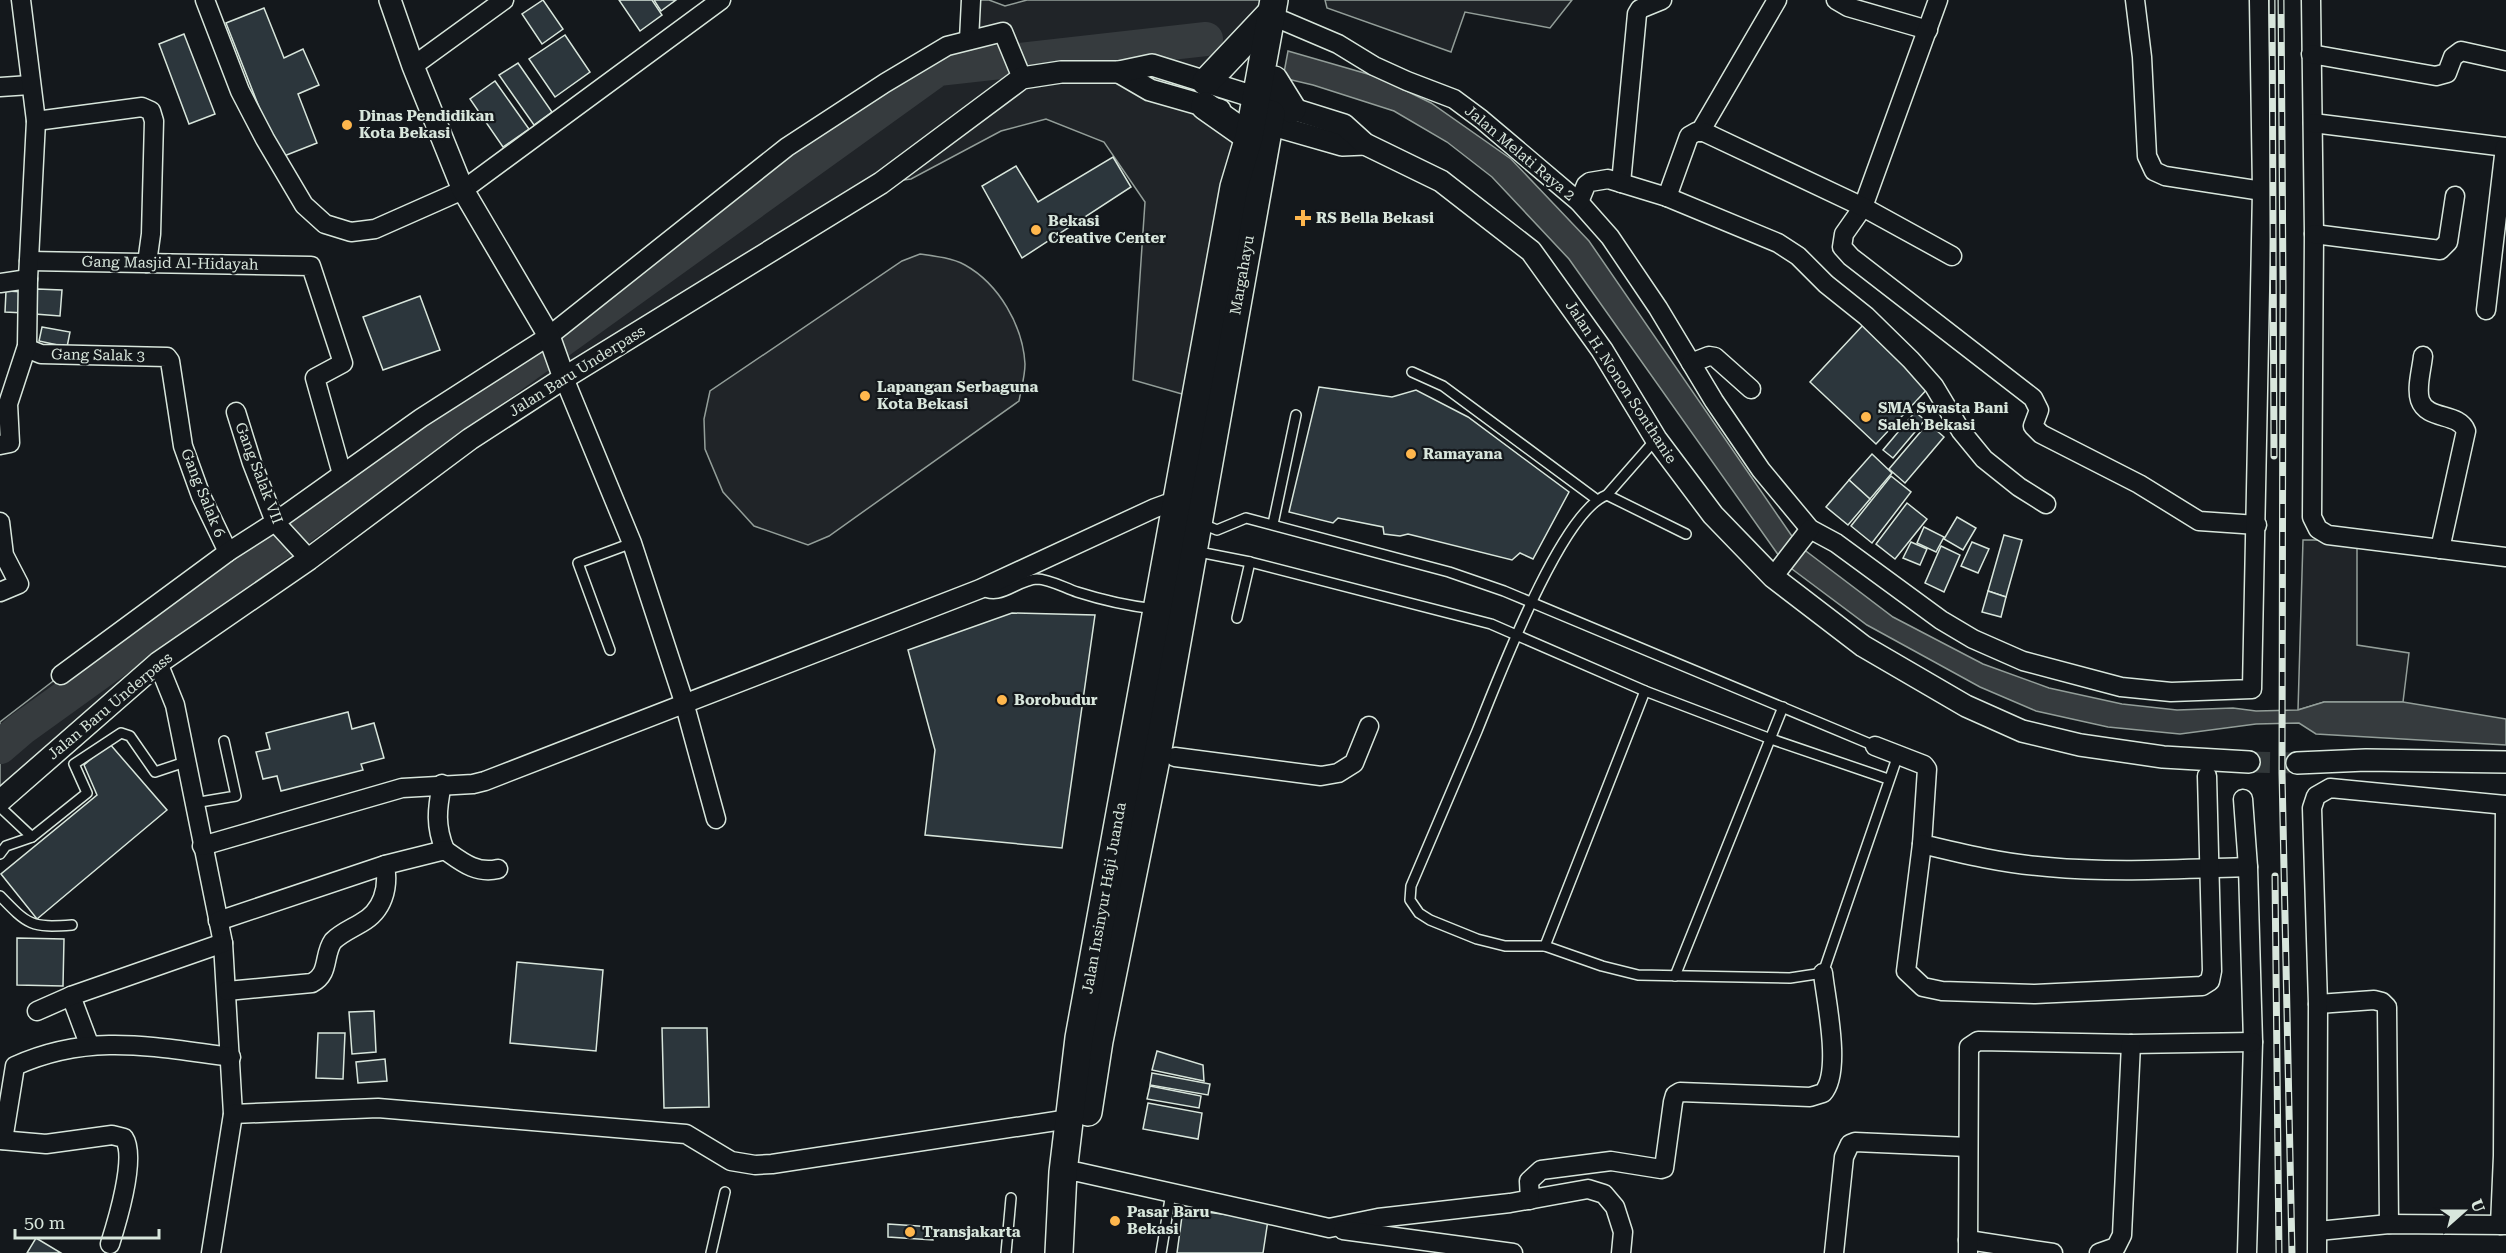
<svg xmlns="http://www.w3.org/2000/svg" width="2506" height="1253" viewBox="0 0 2506 1253" font-family="'Roboto Serif',serif">
  <rect width="100%" height="100%" fill="#14181c"/>
  <g fill="#202428" stroke="#939e99" stroke-width="1.5">
    <path d="M971,0H989L1005,6L1027,0H1274L1206,82L1249,137L1196,398L1133,380L1145,202L1104,142L1046,119L1001,131L911,179L881,183L564,378L158,663L0,801V722L61,675L549,336L787,147L969,40Z"/>
    <path d="M1325,0H1572L1550,28L1465,12L1451,52L1327,8Z"/>
    <path d="M920,254C935,256 952,258 965,265C999,284 1023,326 1025,364C1025,376 1021,390 1019,401L829,536L808,545L754,526L723,492L705,449L704,419L710,391L902,261Z"/>
    <path d="M2303,540H2319L2357,547V645L2409,653L2403,702H2324L2298,710Z"/>
  </g>
  <path fill="#363b3e" stroke="#939e99" stroke-width="1.5" d="M1288,51L1378,77L1431,103L1511,159L1589,241L1798,545L1893,617L1983,664L2049,688L2122,704L2177,710L2233,708L2256,711L2298,710L2324,702H2403L2506,719V745L2316,734L2299,723L2256,724L2180,734L2108,727L2036,711L1980,687L1867,625L1784,563L1569,259L1492,177L1447,142L1394,111L1313,85L1283,78Z"/>
  <g fill="none" stroke-linecap="round" stroke-linejoin="round">
    <path stroke="#363b3e" stroke-width="34" d="M0,747L21,729L938,69L1206,39"/>
  </g>
  <g fill="#2c363c" stroke="#d8e6dc" stroke-width="1.5">
    <path d="M543,0L563,29L542,44L522,14Z"/>
    <path d="M619,0H652L662,15L640,31Z"/>
    <path d="M654,0H676L661,11Z"/>
    <path d="M264,8L284,58L303,49L319,85L298,94L317,143L279,158L226,23Z"/>
    <path d="M184,34L215,114L189,124L159,44Z"/>
    <path d="M565,35L590,72L555,97L529,59Z"/>
    <path d="M518,63L552,112L534,125L499,75Z"/>
    <path d="M495,81L529,129L503,147L470,99Z"/>
    <path d="M1113,157L1131,187L1022,258L982,186L1016,166L1038,202Z"/>
    <path d="M37,289L62,290L60,316L35,314Z"/>
    <path d="M6,291L26,292L25,313L5,312Z"/>
    <path d="M420,296L440,350L383,370L363,317Z"/>
    <path d="M1865,323L1931,385L1876,444L1810,382Z"/>
    <path d="M42,327L70,332L67,347L39,341Z"/>
    <path d="M1319,387L1392,397L1416,390L1468,417L1569,492L1533,559L1520,553L1512,560L1408,534L1400,536L1384,534L1383,527L1338,518L1333,523L1289,512Z"/>
    <path d="M1915,412L1925,420L1893,458L1883,450Z"/>
    <path d="M1928,423L1944,437L1905,483L1889,469Z"/>
    <path d="M1872,454L1892,473L1870,499L1849,480Z"/>
    <path d="M1891,476L1911,492L1872,543L1851,526Z"/>
    <path d="M1849,480L1870,499L1848,525L1826,507Z"/>
    <path d="M1907,503L1927,519L1895,559L1876,544Z"/>
    <path d="M1957,517L1976,528L1963,550L1944,539Z"/>
    <path d="M1924,527L1944,537L1936,552L1917,543Z"/>
    <path d="M2004,535L2022,540L2006,597L1988,591Z"/>
    <path d="M1911,542L1927,549L1920,565L1903,558Z"/>
    <path d="M1972,542L1989,549L1978,573L1961,566Z"/>
    <path d="M1941,546L1960,555L1944,592L1925,583Z"/>
    <path d="M1988,591L2006,597L2001,617L1982,612Z"/>
    <path d="M1012,613L1095,615L1062,848L925,835L935,750L908,650Z"/>
    <path d="M348,712L352,729L374,723L384,758L361,764L363,770L281,791L277,776L263,779L256,752L270,749L266,733Z"/>
    <path d="M109,743L167,810L37,919L1,874L97,795L84,765Z"/>
    <path d="M17,938L64,939L63,986L17,985Z"/>
    <path d="M517,962L603,970L596,1051L510,1043Z"/>
    <path d="M374,1011L376,1052L352,1054L349,1012Z"/>
    <path d="M662,1028H707L709,1107L664,1108Z"/>
    <path d="M318,1033H345L343,1079L316,1078Z"/>
    <path d="M1157,1051L1203,1065L1204,1081L1152,1070Z"/>
    <path d="M385,1059L387,1081L358,1083L356,1062Z"/>
    <path d="M1152,1073L1210,1084L1208,1095L1150,1085Z"/>
    <path d="M1150,1086L1201,1096L1199,1108L1147,1099Z"/>
    <path d="M1148,1103L1202,1113L1198,1139L1143,1129Z"/>
    <path d="M1183,1209L1268,1220L1263,1253H1177Z"/>
    <path d="M888,1224L933,1227V1240L888,1237Z"/>
    <path d="M36,1238L61,1253H27Z"/>
  </g>
  <g fill="none" stroke-linecap="round" stroke-linejoin="round">
    <path stroke="#313739" stroke-width="21" stroke-dasharray="21 10" stroke-linecap="butt" d="M2249,762L2297,763"/>
    <g stroke="#d8e6dc" stroke-width="12">
      <g id="service">
        <path d="M1412,372L1443,386L1596,499"/>
        <path d="M1656,439L1607,495C1561,511 1497,682 1477,731C1455,782 1433,834 1411,886L1410,900L1419,913L1430,920L1477,939L1505,946H1545L1602,966L1638,975L1790,978L1823,973L1898,755"/>
        <path d="M1607,495L1686,534"/>
        <path d="M1200,523L1217,530L1246,518L1449,572L1504,591L1875,746"/>
        <path d="M1273,524L1296,415"/>
        <path d="M1194,551L1250,562L1491,624L1645,691L1771,739L1888,779"/>
        <path d="M980,589C1000,603 1016,580 1037,579C1049,579 1065,588 1077,592C1102,600 1129,606 1155,609"/>
        <path d="M1237,618L1250,562"/>
        <path d="M610,650L578,563L632,543"/>
        <path d="M194,803L236,796L224,741"/>
        <path d="M0,807L32,837"/>
        <path d="M0,854L6,846L32,837L87,793L74,764L121,733L130,736L155,772L188,761"/>
        <path d="M0,896C28,925 31,928 72,925"/>
        <path d="M1545,946L1645,691"/>
        <path d="M1675,976L1783,707"/>
        <path d="M711,1253L725,1192"/>
        <path d="M1006,1253L1011,1198"/>
        <path d="M1161,1253L1171,1193"/>
      </g>
    </g>
    <g stroke="#d8e6dc" stroke-width="21">
      <g id="minor">
        <path d="M205,0L240,91L265,139L304,205L325,224L351,232L375,229L463,190L721,0"/>
        <path d="M1836,0L1848,7L1928,30"/>
        <path d="M1938,0L1863,207L1844,234L1842,247L1851,257L2033,398L2039,410L2033,426L2041,434L2139,484L2199,521L2257,525"/>
        <path d="M2135,0L2142,57L2147,156L2154,171L2165,176L2262,191"/>
        <path d="M2311,0L2314,234L2312,517L2318,529L2328,535L2506,557"/>
        <path d="M1284,21L1338,44L1374,66L1407,81L1454,99L1481,119L1579,202L1610,237L1658,308L1714,401L1761,470L1810,529L1836,543L1941,620L1973,639L2023,661L2121,687L2171,692L2252,689L2262,191L2259,0"/>
        <path d="M969,40L971,0"/>
        <path d="M2311,54L2436,76L2447,73L2453,57L2461,51L2506,61"/>
        <path d="M413,66L504,0"/>
        <path d="M0,87L30,85"/>
        <path d="M36,121L142,107L151,111L154,121L151,234L147,263"/>
        <path d="M2313,123L2506,147"/>
        <path d="M1700,132L1777,0"/>
        <path d="M1621,183L1637,14L1640,9L1662,0"/>
        <path d="M1667,197L1689,136L1696,132H1704L1863,207L1952,256"/>
        <path d="M1579,202L1586,185L1590,182L1608,179L1667,197L1778,243L1798,256L1826,284L1866,316L1911,360L1934,386L1961,431L1984,459L2019,487L2046,504"/>
        <path d="M2314,234L2440,250L2448,242L2455,196"/>
        <path d="M29,261L311,266L343,363L315,378L342,474"/>
        <path d="M0,283L28,279"/>
        <path d="M2486,310L2505,147"/>
        <path d="M27,346L31,350L41,354L167,357L170,361L183,446L201,496L228,552"/>
        <path d="M2423,356C2422,368 2416,388 2420,400C2427,421 2459,412 2466,431L2440,549"/>
        <path d="M1691,363L1709,356L1715,357L1751,389"/>
        <path d="M564,378L632,543L684,702L716,819"/>
        <path d="M236,412L252,463L275,522L309,559"/>
        <path d="M0,445L10,443L8,404L27,346L28,279L36,121L21,0"/>
        <path d="M0,522L4,555L19,584L0,592"/>
        <path d="M1773,577L1810,529"/>
        <path d="M158,663L175,705L223,943L233,1114L211,1253"/>
        <path d="M61,675L228,552L275,522L421,418L549,336L787,147L885,83L947,46L1003,32L1022,78"/>
        <path d="M1875,746L1924,765L1927,769L1922,844C1963,854 2005,864 2048,867C2114,873 2182,869 2248,867"/>
        <path d="M1175,757L1321,776L1338,773L1354,763L1369,726"/>
        <path d="M442,784C437,809 435,826 445,850"/>
        <path d="M2243,799L2248,867L2253,1042L2247,1253"/>
        <path d="M1922,844L1906,971L1923,987L1942,991L2035,994L2202,986L2210,981L2212,971L2207,776"/>
        <path d="M202,846L402,788L473,784L485,781L980,589L1155,508L1166,504L1186,509"/>
        <path d="M218,921L385,865"/>
        <path d="M227,991L312,983C330,974 323,955 333,941C341,933 351,929 361,923C383,911 389,888 385,865L445,850C462,862 476,874 498,869"/>
        <path d="M71,996L89,1044"/>
        <path d="M2318,1004L2374,1000L2382,1002L2387,1007L2389,1224"/>
        <path d="M37,1011L71,996L223,943"/>
        <path d="M233,1114L378,1108L686,1134L731,1161L755,1165L772,1164L1069,1119"/>
        <path d="M0,1140L46,1144L112,1135L124,1138C137,1157 117,1222 110,1244"/>
        <path d="M3,1140L15,1066C90,1032 153,1047 231,1057"/>
        <path d="M1063,1172H1078L1329,1228L1378,1218L1510,1203L1588,1189L1604,1194L1615,1207L1623,1232L1621,1253"/>
        <path d="M1530,1200L1529,1181L1541,1170L1611,1161L1661,1169L1664,1168L1673,1102L1675,1095L1680,1092L1810,1097L1823,1093C1842,1072 1826,1001 1823,973"/>
        <path d="M2500,1225L2503,1156L2505,805"/>
        <path d="M1343,1230L1513,1253"/>
        <path d="M2318,1231L2389,1224L2506,1225"/>
        <path d="M1968,1240L2053,1253"/>
        <path d="M1834,1253L1844,1157L1850,1144L1855,1142L1968,1147"/>
        <path d="M1968,1253L1969,1047L1978,1041L2131,1044L2253,1042"/>
        <path d="M2099,1253L2116,1247L2122,1235L2131,1044"/>
        <path d="M2317,1253L2318,1004L2312,808L2316,796L2330,788L2506,805"/>
      </g>
    </g>
    <g stroke="#d8e6dc" stroke-width="24">
      <g id="tertiary">
        <path d="M390,0L413,66L463,190L549,336L564,378"/>
        <path d="M1119,72L1150,90L1220,110"/>
        <path d="M1255,120L1342,145L1365,144"/>
        <path d="M2297,763L2366,760L2506,762"/>
        <path d="M0,801L158,663L309,559L470,439L564,378L881,183L1022,78L1061,72H1119L1152,65L1344,125L1365,144L1441,181L1531,251L1602,350L1656,439L1713,515L1773,577L1863,646L1966,706L2022,731L2080,745L2163,757L2249,762"/>
      </g>
    </g>
    <g stroke="#d8e6dc" stroke-width="30">
      <g id="primary">
        <path d="M1274,80L1292,109"/>
        <path d="M1206,82L1272,12"/>
        <path d="M1205,106L1249,137"/>
        <path d="M1088,1112L1099,1041L1157,754L1271,114"/>
        <path d="M1059,1253L1063,1172L1079,1038L1234,187L1249,137L1274,0"/>
      </g>
    </g>
    <use href="#service" stroke="#14181c" stroke-width="9"/>
    <use href="#minor" stroke="#14181c" stroke-width="18"/>
    <use href="#tertiary" stroke="#14181c" stroke-width="21"/>
    <use href="#primary" stroke="#14181c" stroke-width="27"/>
    <g stroke="#d8e6dc" stroke-width="7">
      <g id="rail">
        <path d="M2272,0L2274,456"/>
        <path d="M2281,0L2283,286L2282,773L2292,1253"/>
        <path d="M2275,876L2279,1253"/>
      </g>
    </g>
    <use href="#rail" stroke="#14181c" stroke-width="4.5" stroke-dasharray="14" stroke-linecap="butt"/>
  </g>
  <g fill="#ffb74d" stroke="#14181c" stroke-width="2">
    <circle cx="347" cy="125" r="6"/>
    <path d="M1300 209h6v6h6v6h-6v6h-6v-6h-6v-6h6z"/>
    <circle cx="1036" cy="230" r="6"/>
    <circle cx="865" cy="396" r="6"/>
    <circle cx="1866" cy="417" r="6"/>
    <circle cx="1411" cy="454" r="6"/>
    <circle cx="1002" cy="700" r="6"/>
    <circle cx="1115" cy="1221" r="6"/>
    <circle cx="910" cy="1232" r="6"/>
  </g>
  <g text-anchor="middle" stroke-width="4.5" stroke-linejoin="round" paint-order="stroke">
    <g font-size="15" font-weight="bold" fill="#d8e6dc" stroke="#14181c" text-anchor="start">
      <text x="359" y="121">Dinas Pendidikan<tspan x="359" dy="17">Kota Bekasi</tspan></text>
      <text x="1316" y="223">RS Bella Bekasi</text>
      <text x="1048" y="226">Bekasi<tspan x="1048" dy="17">Creative Center</tspan></text>
      <text x="877" y="392">Lapangan Serbaguna<tspan x="877" dy="17">Kota Bekasi</tspan></text>
      <text x="1878" y="413">SMA Swasta Bani<tspan x="1878" dy="17">Saleh Bekasi</tspan></text>
      <text x="1423" y="459">Ramayana</text>
      <text x="1014" y="705">Borobudur</text>
      <text x="1127" y="1217">Pasar Baru<tspan x="1127" dy="17">Bekasi</tspan></text>
      <text x="922" y="1237">Transjakarta</text>
    </g>
    <g font-size="15" fill="#d8e6dc" stroke="#14181c">
      <text transform="translate(1520 153) rotate(40)" y="5">Jalan Melati Raya 2</text>
      <text transform="translate(170 263) rotate(1)" y="5">Gang Masjid Al-Hidayah</text>
      <text transform="translate(1242 275) rotate(-80)" y="5">Margahayu</text>
      <text transform="translate(98 355) rotate(1)" y="5">Gang Salak 3</text>
      <text transform="translate(577 371) rotate(-32)" y="5">Jalan Baru Underpass</text>
      <text transform="translate(1621 382) rotate(57)" y="5">Jalan H. Nonon Sonthanie</text>
      <text transform="translate(259 473) rotate(69)" y="5">Gang Salak VII</text>
      <text transform="translate(203 493) rotate(68)" y="5">Gang Salak 6</text>
      <text transform="translate(110 706) rotate(-40)" y="5">Jalan Baru Underpass</text>
      <text transform="translate(1104 898) rotate(-80)" y="5">Jalan Insinyur Haji Juanda</text>
    </g>
  </g>
  <g transform="translate(2464 1211) rotate(69)" stroke="#14181c" stroke-width="4.5" paint-order="stroke">
  <path d="M0-4.5L10 22L0 15L-10 22Z" fill="#d8e6dc"/>
  <text y="-9" font-size="16" font-weight="bold" text-anchor="middle" fill="#d8e6dc">U</text>
  </g>
  <path d="M15 1229v9h144v-9" fill="none" stroke="#d8e6dc" stroke-width="3"/>
  <text x="24" y="1229" font-size="18" fill="#d8e6dc" stroke="#14181c" stroke-width="4.5" paint-order="stroke">50 m</text>
</svg>
